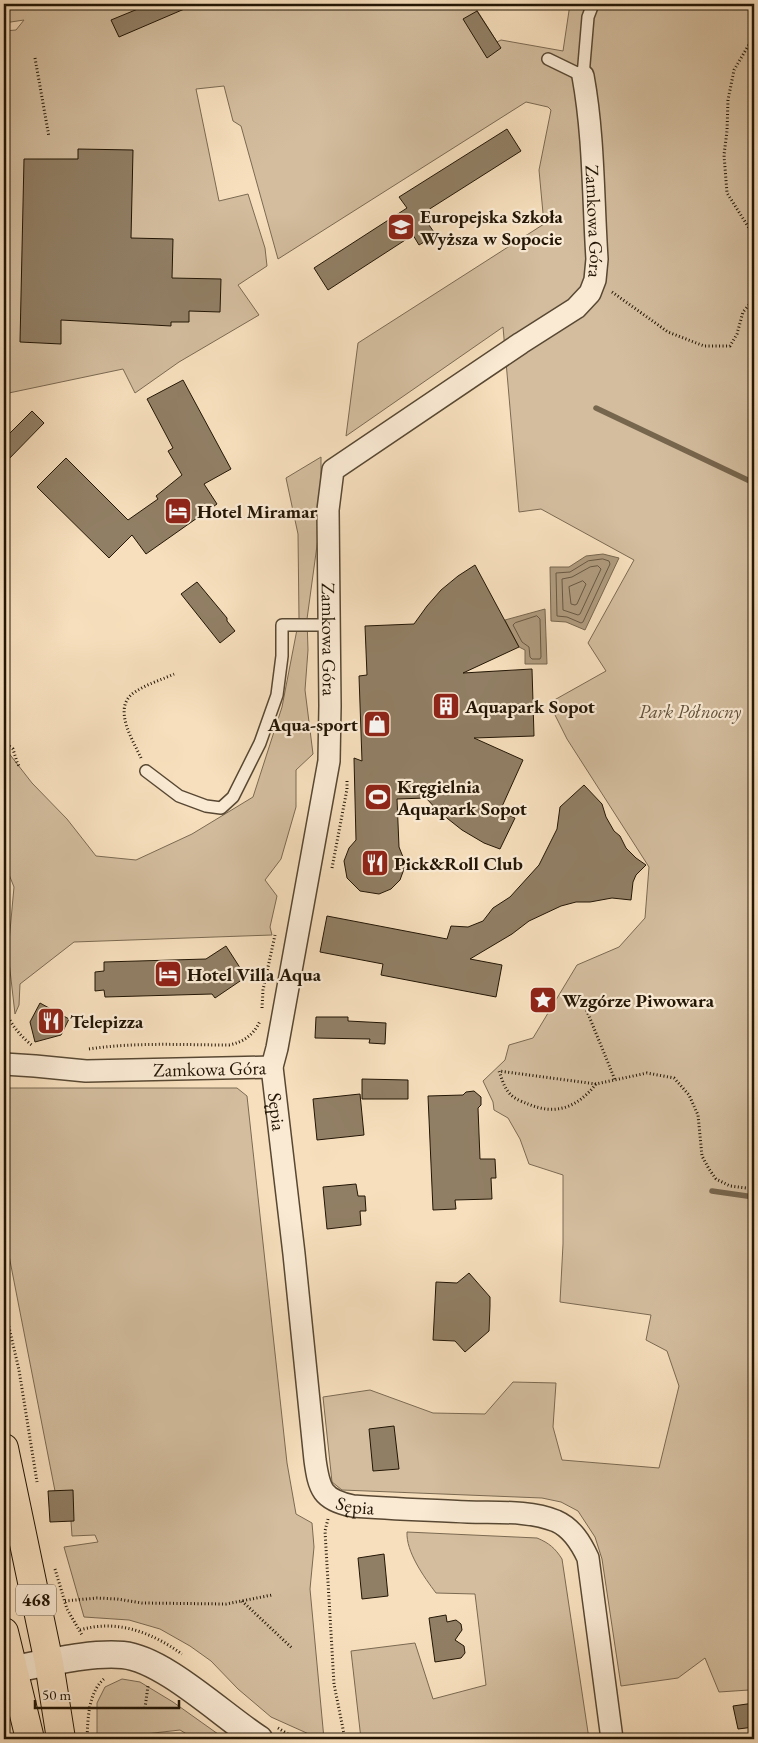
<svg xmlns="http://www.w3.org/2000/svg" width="758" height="1743" viewBox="0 0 758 1743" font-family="'EB Garamond',serif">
  <rect width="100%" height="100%" fill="#f7dfbd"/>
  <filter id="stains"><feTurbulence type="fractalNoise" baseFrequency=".004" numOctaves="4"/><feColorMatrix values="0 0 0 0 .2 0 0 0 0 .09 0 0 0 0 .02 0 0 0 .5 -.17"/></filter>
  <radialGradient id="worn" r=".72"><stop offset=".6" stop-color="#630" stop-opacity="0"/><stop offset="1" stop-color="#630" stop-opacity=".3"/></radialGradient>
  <g fill="#d3bd9e" stroke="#7b6a52">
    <path d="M4,4H473L497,42L501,40L563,51L570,4H754V1696L749,1690L719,1692L705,1658L678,1678L621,1686L602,1559L595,1537L578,1511L561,1502L542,1498L342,1490L332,1482L323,1397L370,1390L433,1413L485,1414L513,1382L556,1383L553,1427L562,1460L659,1468L679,1386L667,1351L646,1340L651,1315L560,1302L563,1244V1175L529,1164L520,1139L508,1118L494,1110L493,1102L483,1081L505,1060L509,1045L533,1038L577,965L619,947L645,918L649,867L567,739L549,703L606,671L588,643L634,560L541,509L519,512L503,327L346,436L358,343L544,224L539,170L551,110L548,107L526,102L278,259L241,126L233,121L224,86L196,89L219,201L248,194L265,248L267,266L238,285L259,315L179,362L135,393L123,369L4,394V31L16,30L24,20L4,23Z"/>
    <path d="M321,457V516L307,619L308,650L305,690L313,754L296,770V807L281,859L265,880L277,896L270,927L272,935L74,942L20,984L19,1005L15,1014L8,953L14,887L4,862V747L32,783L67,819L96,856L136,860L192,834L253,797L282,707L299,619L298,534L286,478Z"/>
    <path d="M4,1088H237L247,1096L287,1463L296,1514L312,1523L314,1547L310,1589L324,1739H320L271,1717L238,1689L211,1661L190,1646L160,1629L129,1620L84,1617L64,1547L98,1542L95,1535L72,1536L71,1521L55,1491L4,1230Z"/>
    <path d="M407,1532L537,1538C549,1543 555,1548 562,1559L589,1739H361L351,1651L415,1643L433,1699L486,1685L475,1594L436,1593C424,1577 406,1552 407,1532Z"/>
    <path d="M122,1679L140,1682L173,1702L225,1739H195L180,1730L136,1735V1739H97V1703L105,1687Z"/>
  </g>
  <g fill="#af9b7e" stroke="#77664e">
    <path d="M603,554L619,558L585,630L566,622L551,621L550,567H569L586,556Z"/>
    <path d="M545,609L547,664H525V650L519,647L505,620Z"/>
  </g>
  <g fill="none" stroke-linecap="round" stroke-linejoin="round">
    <g stroke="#695842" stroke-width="1">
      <path d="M603,559L609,561L610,564L583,622L581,623L567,617L557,616L556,573L570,572L588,561Z"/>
      <path d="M598,566L601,569L580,614L578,615L563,610L562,579L572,577L590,567Z"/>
      <path d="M583,581L586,584L577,604L575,605L571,604L569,587Z"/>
      <path d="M537,616L540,619L541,657L540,659H532L530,657L529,647L522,642L513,625L515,623Z"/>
    </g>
    <g stroke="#77664e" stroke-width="5.5">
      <path d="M596,408L754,483"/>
      <path d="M712,1191L754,1197"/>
    </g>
  </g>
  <g fill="#917f65" stroke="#231605">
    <path d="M150,4H196L119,37L111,20Z"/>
    <path d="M477,11L501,48L487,58L463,19Z"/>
    <path d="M507,129L521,151L428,210L436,221L429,225L436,235L419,245L413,235L328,290L314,268L407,208L399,197Z"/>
    <path d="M78,149L133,150L131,238L173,239L172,278L221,279L220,312L189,311V322H171V326L61,320V344L20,342L24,159H78Z"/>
    <path d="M183,380L231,469L204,484L217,504L146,554L132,535L109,558L37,487L66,458L128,520L158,499L156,496L182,475L168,451L173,448L147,399Z"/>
    <path d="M32,411L44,423L4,464V439Z"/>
    <path d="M475,565L519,647L463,673L532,669L534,736L474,738L523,760L500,811L515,818L500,849L484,843L462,830L438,811L426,798L397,799L399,847L403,857L404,869L400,880L391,889L379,894L360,891L347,878L344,861L349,848L356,840L354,758L362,761L359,676L367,675L365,626L414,624L427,606L441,590L458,576Z"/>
    <path d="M197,582L227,618V621L235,631L220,643L181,594Z"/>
    <path d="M584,785L602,804L606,817L614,831L620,836L626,848L636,858L646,865L636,875L633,882L631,900L612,898L590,902H576L561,906L529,921L512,934L470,959L502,965L496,997L381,975L383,964L320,952L327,916L447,939L451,926L468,927L483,921L493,908L510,897L539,865L557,829L560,807Z"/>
    <path d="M226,946L246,977L215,998L212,994L105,997L104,990L95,991V972L104,971V962L206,959Z"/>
    <path d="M40,1003L69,1019L61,1035L35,1042L30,1022Z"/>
    <path d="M316,1017H348V1021L386,1023L385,1044L369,1043L370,1039L315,1038Z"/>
    <path d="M362,1079L408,1080V1099H362Z"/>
    <path d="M474,1091L481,1097V1105L478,1108L480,1159H495L496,1178H491L492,1199L455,1200L456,1209L433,1210L428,1096L463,1095L466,1092Z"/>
    <path d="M360,1094L364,1135L317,1140L313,1099Z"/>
    <path d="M356,1184L358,1196H365L366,1211H360L361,1225L327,1229L323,1187Z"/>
    <path d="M469,1273L490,1297V1306L489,1331L465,1352L455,1341L433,1340L434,1322L436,1282L457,1283Z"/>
    <path d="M394,1426L399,1469L373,1471L369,1429Z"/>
    <path d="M73,1490L74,1521L50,1522L48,1491Z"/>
    <path d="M384,1554L388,1596L362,1599L358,1558Z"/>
    <path d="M446,1615L447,1622L456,1620L461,1624L462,1630L455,1640L464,1646L465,1653L461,1658L435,1662L429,1618Z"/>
    <path d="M754,1703V1727L738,1729L733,1706Z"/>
  </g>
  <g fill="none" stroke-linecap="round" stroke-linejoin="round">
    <g stroke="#584833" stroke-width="14">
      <g id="service">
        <path d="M548,59L583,76L588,17L593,4"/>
        <path d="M146,771L179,796L206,806L221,808L233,797L260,743L277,695L282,656V625H329"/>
      </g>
    </g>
    <g stroke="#584833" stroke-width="24">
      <g id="minor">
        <path id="s1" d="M583,76C594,136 593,198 597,259L595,280L590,293L576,308L521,343L333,470L328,510L330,706L329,761L277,1048L272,1067L294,1254L315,1460C319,1489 322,1500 353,1506C391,1509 429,1510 468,1512C496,1513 529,1510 556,1521C572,1528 581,1543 588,1558L612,1739"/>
        <path id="s2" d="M4,1064L35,1066L86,1071L272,1067"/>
      </g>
    </g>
    <g stroke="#584833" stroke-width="29">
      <path id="tertiary" d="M13,1669C47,1663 90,1652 123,1655C164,1659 223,1716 259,1739"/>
    </g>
    <g stroke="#231605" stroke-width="30">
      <g id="primary">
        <path d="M4,1448L49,1663L61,1739"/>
        <path d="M4,1632L30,1739"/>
      </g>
    </g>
    <g stroke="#231605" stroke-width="3" stroke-dasharray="1 2.5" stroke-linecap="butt">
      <path d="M754,36L734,70L728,100L727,131L724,155L727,193L754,236"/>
      <path d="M35,58L49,137"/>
      <path d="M612,292L668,332L704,346H730L737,334L743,312L754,299"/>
      <path d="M4,742L13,749L17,762L19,766"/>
      <path d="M141,758C133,740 111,707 135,692C147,684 161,680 174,674"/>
      <path d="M332,868L347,789V781"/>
      <path d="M4,938V973"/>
      <path d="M580,994L615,1080"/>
      <path d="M4,1004C7,1021 20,1036 33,1046"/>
      <path d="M262,1008L263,990L275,935"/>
      <path d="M89,1049C135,1042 182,1045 229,1045C243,1042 253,1036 260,1021"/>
      <path d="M596,1084C578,1107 556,1116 528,1104C523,1102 515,1099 511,1095C504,1088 502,1079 499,1071L596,1084L647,1073L674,1078L689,1095L698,1115L702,1156L709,1169L716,1179L730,1186L754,1189"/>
      <path d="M4,1306L19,1370L37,1482"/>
      <path d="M328,1519L325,1531L334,1684L345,1739"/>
      <path d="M55,1569L67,1609L82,1635"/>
      <path d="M65,1601L97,1598L117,1599L142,1603L226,1604L272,1595"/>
      <path d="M242,1601L293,1649"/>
      <path d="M80,1630C117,1619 151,1632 182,1654"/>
      <path d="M145,1708L148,1686"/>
      <path d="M278,1728L296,1739"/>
      <path d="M87,1739C88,1718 88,1692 105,1678"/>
    </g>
    <use href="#service" stroke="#faead4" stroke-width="11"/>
    <use href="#minor" stroke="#faead4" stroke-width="21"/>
    <use href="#tertiary" stroke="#faead4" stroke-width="26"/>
    <use href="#primary" stroke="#f7dfbd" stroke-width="28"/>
  </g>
  <defs>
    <g id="school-square" transform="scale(1.4375)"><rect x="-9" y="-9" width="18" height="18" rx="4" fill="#8f2418" stroke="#faead4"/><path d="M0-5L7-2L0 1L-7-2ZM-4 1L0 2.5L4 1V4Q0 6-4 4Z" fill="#fff"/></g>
    <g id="hotel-square" transform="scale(1.4375)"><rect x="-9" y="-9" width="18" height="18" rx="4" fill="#8f2418" stroke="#faead4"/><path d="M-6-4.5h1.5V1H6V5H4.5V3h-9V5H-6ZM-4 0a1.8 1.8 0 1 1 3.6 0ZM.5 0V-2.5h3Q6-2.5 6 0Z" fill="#fff"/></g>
    <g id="building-square" transform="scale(1.4375)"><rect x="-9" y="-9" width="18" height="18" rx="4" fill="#8f2418" stroke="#faead4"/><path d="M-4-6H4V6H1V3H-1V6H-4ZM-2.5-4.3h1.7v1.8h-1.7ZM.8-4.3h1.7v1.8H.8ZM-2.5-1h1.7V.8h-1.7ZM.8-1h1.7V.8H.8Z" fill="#fff"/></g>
    <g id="shop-square" transform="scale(1.4375)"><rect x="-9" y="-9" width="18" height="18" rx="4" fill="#8f2418" stroke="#faead4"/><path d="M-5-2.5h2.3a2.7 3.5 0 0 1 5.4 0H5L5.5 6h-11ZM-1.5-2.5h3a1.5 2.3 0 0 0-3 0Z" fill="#fff"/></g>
    <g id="stadium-square" transform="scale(1.4375)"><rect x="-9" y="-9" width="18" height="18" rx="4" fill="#8f2418" stroke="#faead4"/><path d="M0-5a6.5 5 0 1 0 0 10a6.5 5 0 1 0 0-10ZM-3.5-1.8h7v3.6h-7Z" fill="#fff"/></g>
    <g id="restaurant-square" transform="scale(1.4375)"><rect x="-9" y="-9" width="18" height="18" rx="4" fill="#8f2418" stroke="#faead4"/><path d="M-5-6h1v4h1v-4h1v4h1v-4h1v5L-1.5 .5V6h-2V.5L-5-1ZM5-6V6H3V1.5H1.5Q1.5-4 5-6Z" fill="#fff"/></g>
    <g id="sight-square" transform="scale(1.4375)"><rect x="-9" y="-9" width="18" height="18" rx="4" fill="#8f2418" stroke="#faead4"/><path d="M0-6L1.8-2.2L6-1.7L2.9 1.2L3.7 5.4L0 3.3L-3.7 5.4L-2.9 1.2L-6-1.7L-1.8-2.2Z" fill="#fff"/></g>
  </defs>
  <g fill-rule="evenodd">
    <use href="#school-square" x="401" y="227"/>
    <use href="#hotel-square" x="178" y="511"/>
    <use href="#building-square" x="446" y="706"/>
    <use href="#shop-square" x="377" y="724"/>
    <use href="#stadium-square" x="378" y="797"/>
    <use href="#restaurant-square" x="375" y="863"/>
    <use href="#hotel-square" x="168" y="974"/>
    <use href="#sight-square" x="543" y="1000"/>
    <use href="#restaurant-square" x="51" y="1021"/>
  </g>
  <g text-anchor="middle" stroke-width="4.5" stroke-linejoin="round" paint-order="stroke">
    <rect fill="#faead4" stroke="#645643" stroke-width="1" x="16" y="1584.5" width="40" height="31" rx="4"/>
    <g font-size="18" font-weight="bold" fill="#231605">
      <text x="36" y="1606">468</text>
    </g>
    <g font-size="19" font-weight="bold" fill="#231605" stroke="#faead4" text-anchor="start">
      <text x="420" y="223">Europejska Szkoła<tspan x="420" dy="22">Wyższa w Sopocie</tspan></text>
      <text x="197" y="518">Hotel Miramar</text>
      <text x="465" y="713">Aquapark Sopot</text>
      <text x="358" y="731" text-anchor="end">Aqua-sport</text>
      <text x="397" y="793">Kręgielnia<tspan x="397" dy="22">Aquapark Sopot</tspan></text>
      <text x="394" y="870">Pick&amp;Roll Club</text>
      <text x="187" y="981">Hotel Villa Aqua</text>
      <text x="562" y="1007">Wzgórze Piwowara</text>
      <text x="70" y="1028">Telepizza</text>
    </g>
    <g font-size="19" fill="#231605" stroke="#faead4">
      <text dy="7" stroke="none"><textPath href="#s1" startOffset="146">Zamkowa Góra</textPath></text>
      <text dy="7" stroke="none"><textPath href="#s1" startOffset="701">Zamkowa Góra</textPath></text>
      <text dy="7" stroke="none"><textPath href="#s2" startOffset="206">Zamkowa Góra</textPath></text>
      <text dy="7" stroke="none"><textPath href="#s1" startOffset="1179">Sępia</textPath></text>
      <text dy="7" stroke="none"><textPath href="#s1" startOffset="1598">Sępia</textPath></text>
    </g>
    <g font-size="19" font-style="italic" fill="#61503b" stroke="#faead4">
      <text x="690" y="718">Park Północny</text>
    </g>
  </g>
  <rect width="758" height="1743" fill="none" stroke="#f7dfbd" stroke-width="20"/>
  <rect x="5" y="5" width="748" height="1733" fill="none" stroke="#231605" stroke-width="2.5"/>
  <rect x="10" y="10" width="738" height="1723" fill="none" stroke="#231605"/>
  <path d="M35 1700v8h144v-8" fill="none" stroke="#231605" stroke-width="2.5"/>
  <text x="42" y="1700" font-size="15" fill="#231605" stroke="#faead4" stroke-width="4" paint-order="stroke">50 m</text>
  <rect width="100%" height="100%" filter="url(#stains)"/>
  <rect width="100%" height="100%" fill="url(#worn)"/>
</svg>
